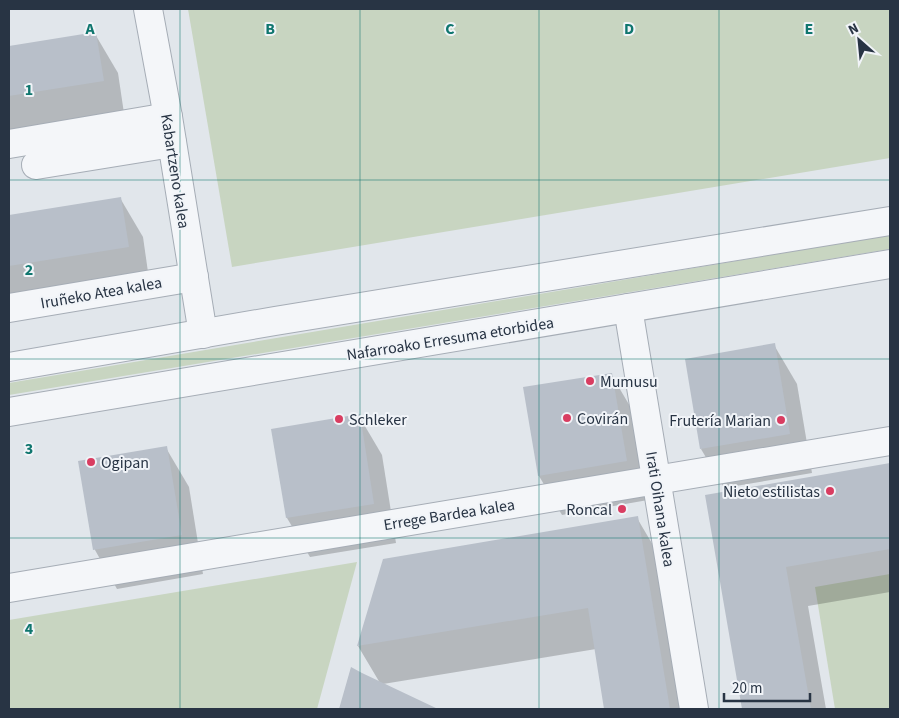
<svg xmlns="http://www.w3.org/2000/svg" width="899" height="718" viewBox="0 0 899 718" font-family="'Source Sans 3',sans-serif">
  <rect width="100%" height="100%" fill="#e1e6eb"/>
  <g fill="#c8d5c1">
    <path d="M188,9H890V158L232,267Z"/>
    <path d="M890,235V249L9,395V383Z"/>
    <path d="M357,562L317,709H9V620Z"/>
    <path d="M890,574V709H835L815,587Z"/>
  </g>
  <g fill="#0003">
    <path d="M95,34L118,73L125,120L9,139V47Z"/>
    <path d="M120,198L143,237L150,286L9,308V216Z"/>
    <path d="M774,345L797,384L812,473L724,488L701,449Z"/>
    <path d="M611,374L634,413L648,500L562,515L539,476Z"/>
    <path d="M359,416L382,455L396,543L310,557L287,518L272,430Z"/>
    <path d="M166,448L189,487L203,574L117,589L95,550L80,462Z"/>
    <path d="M890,465V592L808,606L826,709H744L707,496Z"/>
    <path d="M637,518L660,557L685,709H606L596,649L383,684L435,709H340L351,669L380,683L358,646Z"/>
  </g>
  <g fill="#b8bfc9">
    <path d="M96,32L104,81L9,96V46Z"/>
    <path d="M121,197L129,247L9,266V215Z"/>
    <path d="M775,343L790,434L700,449L685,359Z"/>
    <path d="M612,373L627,461L538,476L523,387Z"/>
    <path d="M360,414L374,504L286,518L271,429Z"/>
    <path d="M167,446L182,535L93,550L78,461Z"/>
    <path d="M890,463V549L786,567L811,709H742L705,495Z"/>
    <path d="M638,516L670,709H604L588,608L357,646L383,559Z"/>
    <path d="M351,667L362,673L438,709H339Z"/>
  </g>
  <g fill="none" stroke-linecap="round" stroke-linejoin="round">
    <g stroke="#a6adb6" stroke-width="30">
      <g id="minor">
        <path d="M148,9L168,117L203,334"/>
        <path d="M9,144L168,117"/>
        <path d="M36,165L172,143"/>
        <path d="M9,308L194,277"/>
        <path d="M628,308L694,709"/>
        <path d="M9,367L275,321L890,221"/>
        <path d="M9,412L890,264"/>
        <path d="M9,588L890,441"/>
      </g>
    </g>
    <use href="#minor" stroke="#f4f6f9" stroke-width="28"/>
  </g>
  <path fill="none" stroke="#0f766e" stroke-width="1" stroke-opacity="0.55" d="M180,9V709M360,9V709M539,9V709M719,9V709M9,180H890M9,359H890M9,538H890"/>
  <g fill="#d93d61" stroke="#f1f4f8" stroke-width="2">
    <circle cx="590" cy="381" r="5"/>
    <circle cx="567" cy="418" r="5"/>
    <circle cx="339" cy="419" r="5"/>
    <circle cx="781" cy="420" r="5"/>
    <circle cx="91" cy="462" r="5"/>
    <circle cx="830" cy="491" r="5"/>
    <circle cx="622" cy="509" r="5"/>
  </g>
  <g text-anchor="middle" stroke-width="4" stroke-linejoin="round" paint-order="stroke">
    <g font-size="16" fill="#283444" stroke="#f1f4f8">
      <text transform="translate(176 171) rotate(81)" y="6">Kabartzeno kalea</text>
      <text transform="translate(101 292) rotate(-10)" y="6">Iruñeko Atea kalea</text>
      <text transform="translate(450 338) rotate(-9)" y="6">Nafarroako Erresuma etorbidea</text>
      <text transform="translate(661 509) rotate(81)" y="6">Irati Oihana kalea</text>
      <text transform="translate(449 514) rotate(-9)" y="6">Errege Bardea kalea</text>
    </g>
    <g font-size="16" fill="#283444" stroke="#f1f4f8" text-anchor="start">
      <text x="600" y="387">Mumusu</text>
      <text x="577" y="424">Covirán</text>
      <text x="349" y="425">Schleker</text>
      <text x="771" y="426" text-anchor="end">Frutería Marian</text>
      <text x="101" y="468">Ogipan</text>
      <text x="820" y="497" text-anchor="end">Nieto estilistas</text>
      <text x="612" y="515" text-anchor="end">Roncal</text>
    </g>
  </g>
  <g font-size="16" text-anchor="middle" font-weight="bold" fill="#0f766e" stroke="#f1f4f8" stroke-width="4" stroke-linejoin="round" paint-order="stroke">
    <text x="90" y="34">A</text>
    <text x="270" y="34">B</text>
    <text x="450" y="34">C</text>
    <text x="629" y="34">D</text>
    <text x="809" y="34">E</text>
    <text x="29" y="95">1</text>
    <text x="29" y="275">2</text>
    <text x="29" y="454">3</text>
    <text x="29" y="634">4</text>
  </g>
  <rect width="899" height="718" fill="none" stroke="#283444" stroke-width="20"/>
  <g transform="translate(859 40) rotate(333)" stroke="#f1f4f8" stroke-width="4" paint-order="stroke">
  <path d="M0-4L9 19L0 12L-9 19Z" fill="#283444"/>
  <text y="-8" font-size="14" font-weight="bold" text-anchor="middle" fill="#283444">N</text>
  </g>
  <path d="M724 693v8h86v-8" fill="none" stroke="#283444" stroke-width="2.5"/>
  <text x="732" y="693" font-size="15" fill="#283444" stroke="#f1f4f8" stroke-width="4" paint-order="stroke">20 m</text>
</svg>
